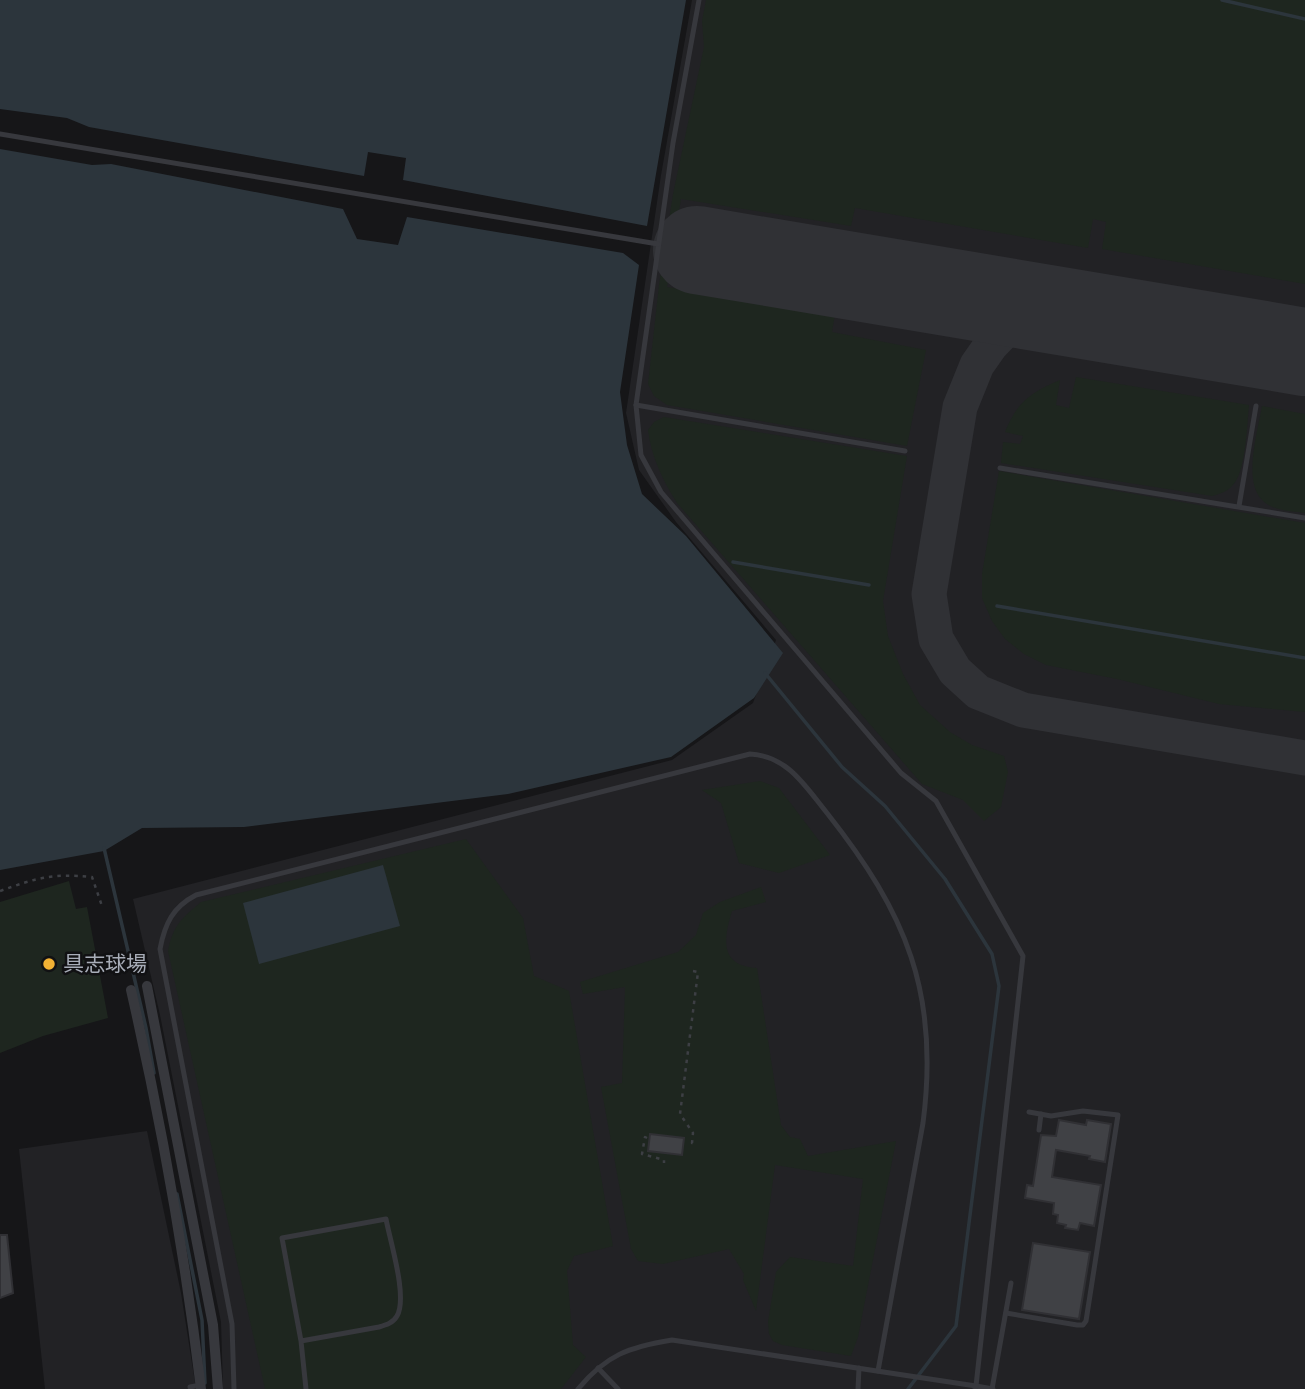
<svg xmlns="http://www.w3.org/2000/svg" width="1305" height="1389" viewBox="0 0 1305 1389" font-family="Poppins,'Noto Sans JP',sans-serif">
  <rect width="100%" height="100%" fill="#161618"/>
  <g fill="#222225">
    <path d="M692,0H1305V1389H223L221,1322L160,1015L133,899L672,760L753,703L776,640L676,522L639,470L626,413L661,175Z"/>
    <path d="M147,1131L181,1293L196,1389H45L19,1149Z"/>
  </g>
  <g fill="#1e261f">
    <path d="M706,0H1305V284L1102,249L1106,222L1093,219L1088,248L855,208L851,226L681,199L667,287L835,314L832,332L926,350L907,446L667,405L654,396L648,384L659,285L673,194L704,47L702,21Z"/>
    <path d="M1076,377L1249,405C1247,424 1246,474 1232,486C1227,492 1219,494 1212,496L1001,463L1003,442L1020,444L1023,436L1005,432C1017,402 1031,392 1060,380L1056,405L1069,408Z"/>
    <path d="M1262,406L1305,414V513C1292,511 1274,511 1263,501C1242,482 1258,431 1262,406Z"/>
    <path d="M664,417L907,456L883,601L888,636L903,674L920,705L950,732L972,745L1004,756L1008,772L1001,807L984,821L963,800L922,784L677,503C663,481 651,456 648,430L654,422Z"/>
    <path d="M999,471L1305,523V712L1219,704L1117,679L1046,665L1024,654L1005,639L992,621L982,598V574Z"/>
    <path d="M760,781L779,788L830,855L779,873L739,863L721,803L702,790Z"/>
    <path d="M466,839L523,918L534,976L569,991L613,1246L574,1256L567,1271L573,1345L586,1357L561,1389H265L168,951C173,925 182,918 201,902Z"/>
    <path d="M69,881L76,909L87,907L108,1018L43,1036L0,1053V902Z"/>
    <path d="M761,887L766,902L732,911C723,940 720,966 757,968L781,1125L790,1137L800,1139L808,1156L896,1141L858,1337L851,1356L782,1345L773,1341L769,1334L768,1322L776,1272L790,1257L853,1266L863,1179L775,1165L756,1311L743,1280L744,1274L729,1249L663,1264L638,1261L631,1249L601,1087L622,1083L625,987L583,994L580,982L678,952L696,935L703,913L720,902Z"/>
  </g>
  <g fill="#2c353c">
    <path d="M0,0H686L647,226L403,180L406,158L368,152L364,176L89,127L67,118L0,109Z"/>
    <path d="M0,149L92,165L111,164L343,209L357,239L398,245L407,217L623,253L639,265L620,392L627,445L642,494L686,536L783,653L754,698L671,757L508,794L244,827L142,828L104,851L0,870Z"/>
    <path d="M383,865L400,926L259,964L243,903Z"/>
  </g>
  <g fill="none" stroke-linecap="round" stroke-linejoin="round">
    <g stroke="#2c353c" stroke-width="3.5">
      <path d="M1222,0L1305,19"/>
      <path d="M733,562L869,585"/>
      <path d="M997,606L1305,658"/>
      <path d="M765,673L842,767L885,806L945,879L992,954L999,986L956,1326L908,1389"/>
      <path d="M104,848L146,1028L154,1073"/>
      <path d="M177,1194L202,1320L205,1383"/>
    </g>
    <path stroke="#303135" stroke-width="35" d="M1029,306L991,345L977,365L960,407L929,594L936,639L955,671L978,692L1023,710L1305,758"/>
    <path stroke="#303135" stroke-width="88" d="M697,250L1305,352"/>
  </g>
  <g fill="#404145" stroke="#303034" stroke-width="2">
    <path d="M1059,1120L1086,1125L1087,1120L1111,1124L1105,1162L1089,1159L1090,1156L1056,1150L1052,1177L1101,1185L1094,1226L1080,1223L1078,1230L1065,1228L1066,1225L1057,1223L1058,1215L1053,1214L1054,1203L1025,1198L1027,1185L1033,1186L1041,1135L1056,1136Z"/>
    <path d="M650,1134L684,1138L682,1155L648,1151Z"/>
    <path d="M0,1235H7L13,1293L0,1298Z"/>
    <path d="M1033,1243L1090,1252L1079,1319L1022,1310Z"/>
  </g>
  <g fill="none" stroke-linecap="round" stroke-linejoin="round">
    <g stroke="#3d3f44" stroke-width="2.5" stroke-dasharray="3.5 5" stroke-linecap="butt">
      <path d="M0,891C36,878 53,873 92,877L102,906"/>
      <path d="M693,971L698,972L680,1114L693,1133L692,1143L695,1144"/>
      <path d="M647,1138L645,1137L642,1154L664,1160V1163"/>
    </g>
    <g stroke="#37383d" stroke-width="5">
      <path d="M699,0L673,143L636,405L641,455L661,492L901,773L936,801L1023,956L976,1386L993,1389"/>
      <path d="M0,134L658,244"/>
      <path d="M636,405L905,451"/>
      <path d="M1000,468L1305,518"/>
      <path d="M1239,506L1256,406"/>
      <path d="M1039,1130L1041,1114"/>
      <path d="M1006,1313L1077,1325H1083L1086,1321L1118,1115L1083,1111L1051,1116L1029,1112"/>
      <path d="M301,1341L379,1327C386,1325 393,1323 397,1316C408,1297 390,1241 386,1219L282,1238L301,1341L306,1389"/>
      <path d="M598,1368L618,1389"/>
      <path d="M190,1387L201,1385"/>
      <path d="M234,1389L232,1324L160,949C165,923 173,907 196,895L750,754C788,756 805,786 827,813C906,913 940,993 923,1123L878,1371"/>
      <path d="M578,1389C606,1355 629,1347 672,1340L976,1386L975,1389"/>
      <path d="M858,1389L859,1368"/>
      <path d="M992,1389L1011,1283"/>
    </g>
    <g stroke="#37383d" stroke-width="10">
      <path d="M147,986L213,1325L218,1389"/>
      <path d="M131,990C161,1121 185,1255 201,1389"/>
    </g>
  </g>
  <circle fill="#f2b134" stroke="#111113" stroke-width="2.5" cx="49" cy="964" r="7"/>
  <g text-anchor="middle" stroke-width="5" stroke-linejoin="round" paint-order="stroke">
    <g font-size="21" fill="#a8adb8" stroke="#111113" text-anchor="start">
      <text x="63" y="971">具志球場</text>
    </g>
  </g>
</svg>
